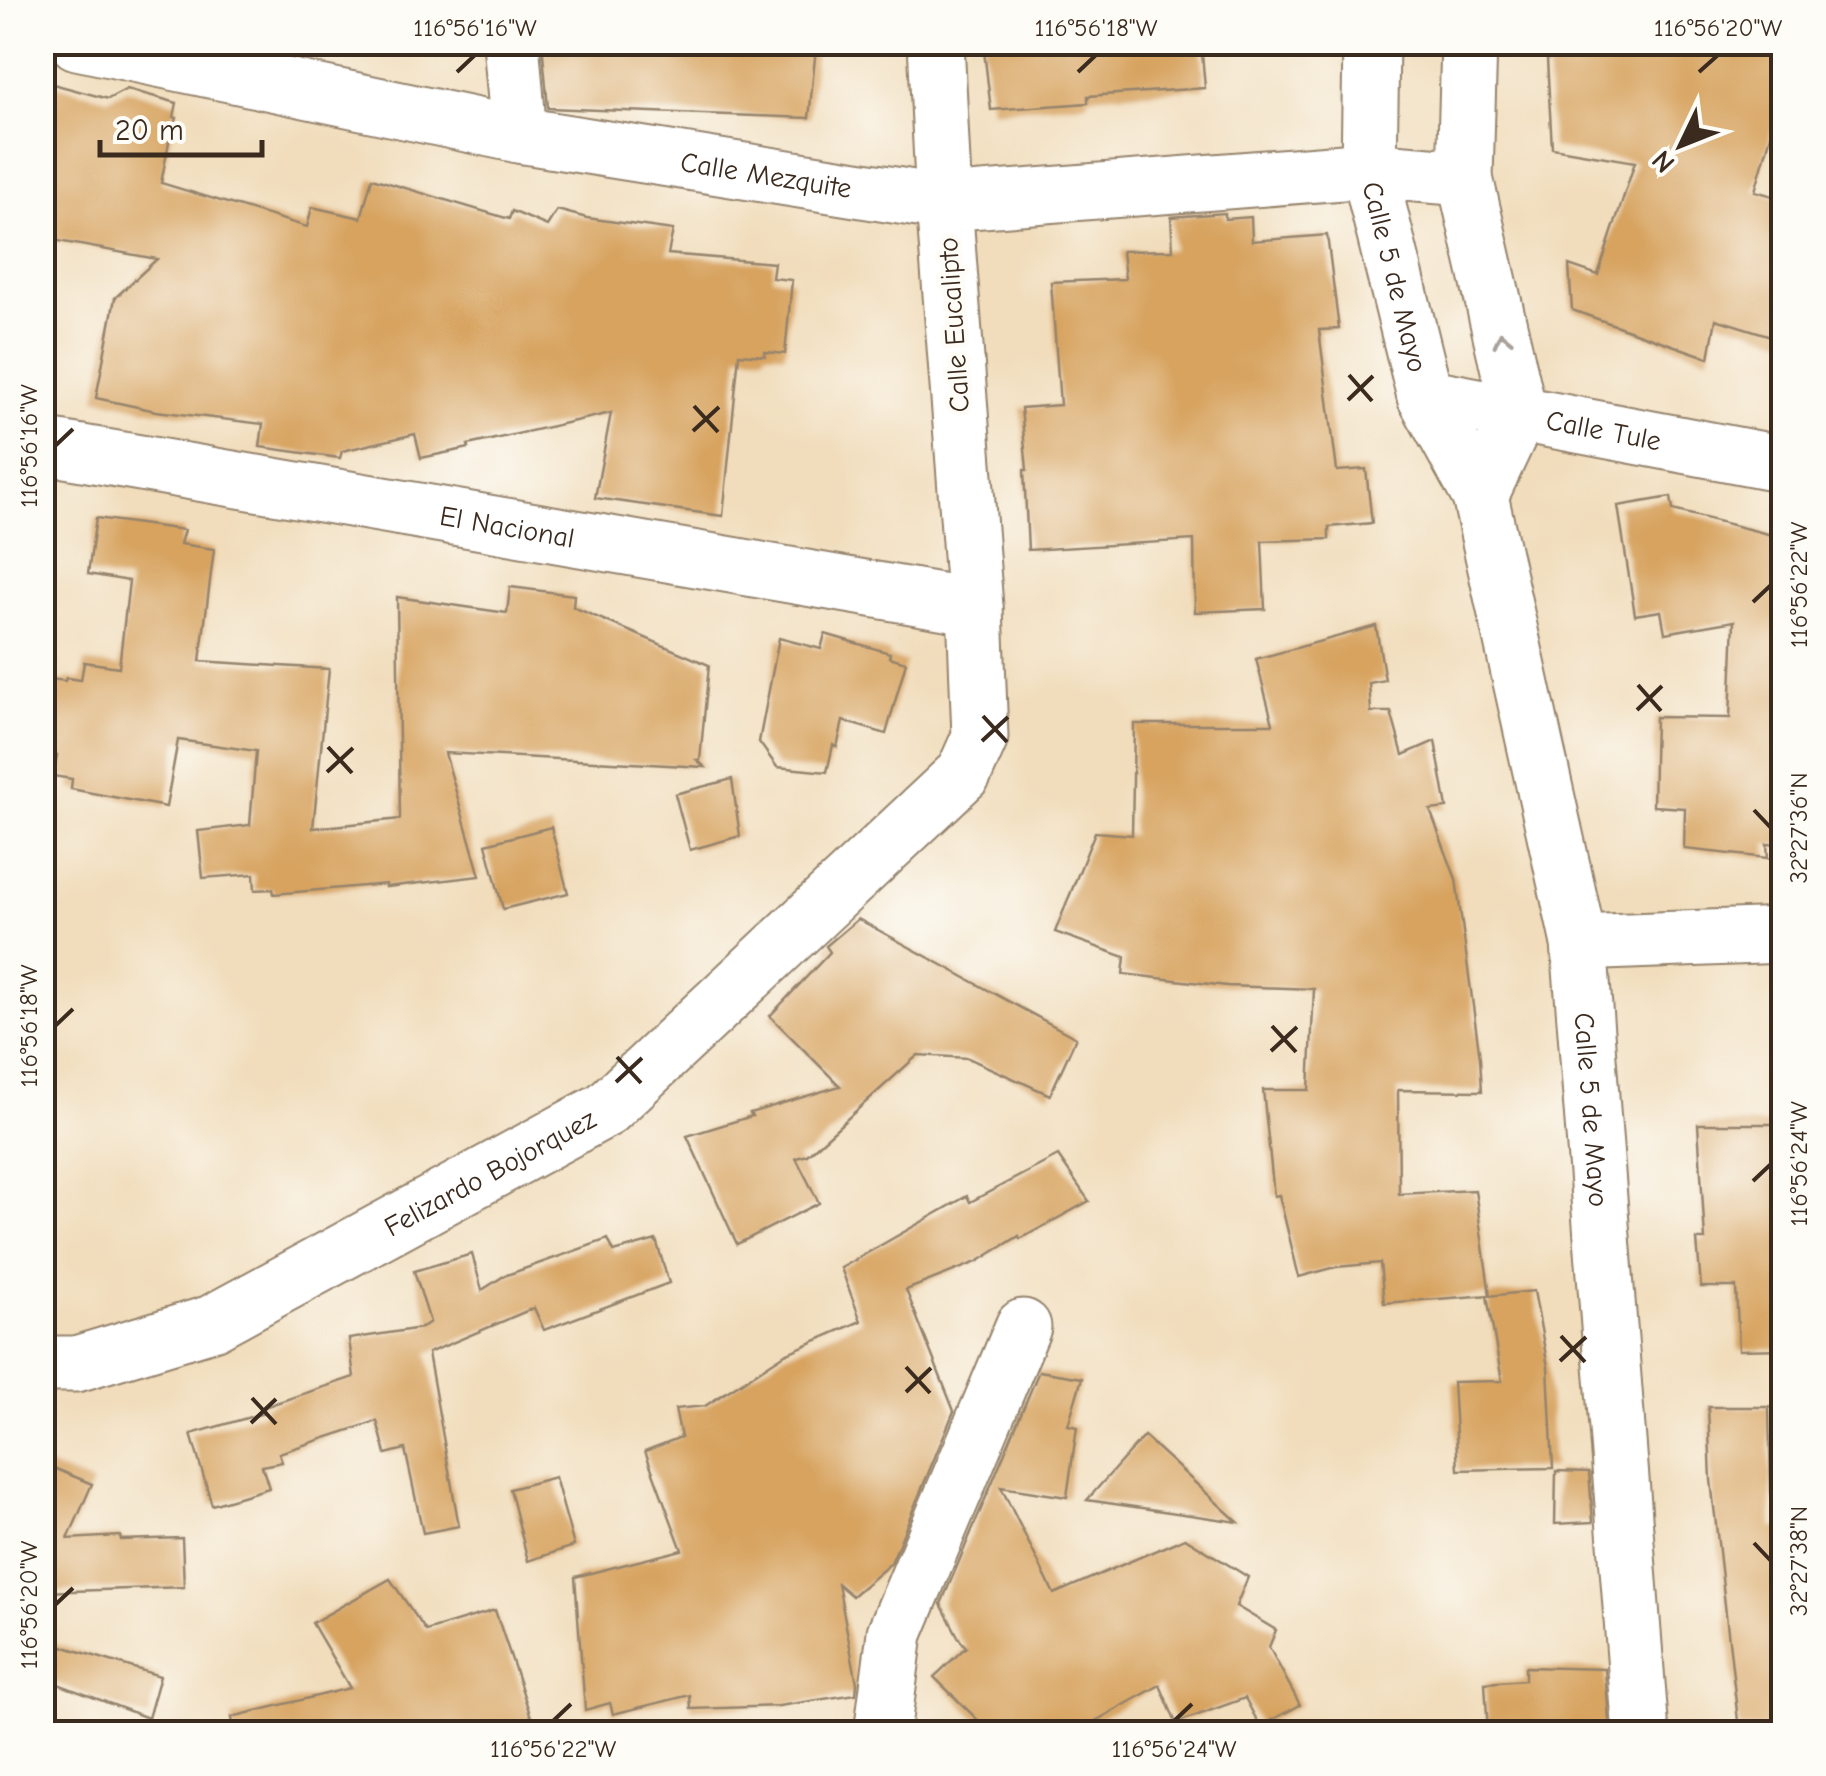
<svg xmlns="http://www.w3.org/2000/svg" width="1826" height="1776" viewBox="0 0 1826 1776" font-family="'Comic Neue',sans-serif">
  <rect width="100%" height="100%" fill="#fdfcf7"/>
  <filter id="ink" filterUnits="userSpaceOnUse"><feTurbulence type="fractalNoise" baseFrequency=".01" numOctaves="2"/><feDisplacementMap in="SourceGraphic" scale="20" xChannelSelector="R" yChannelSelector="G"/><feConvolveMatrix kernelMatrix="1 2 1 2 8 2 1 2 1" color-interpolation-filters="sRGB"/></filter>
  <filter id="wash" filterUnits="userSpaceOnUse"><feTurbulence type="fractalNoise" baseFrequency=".0048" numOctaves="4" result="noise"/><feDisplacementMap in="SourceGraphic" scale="40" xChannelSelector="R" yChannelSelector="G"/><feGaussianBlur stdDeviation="2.25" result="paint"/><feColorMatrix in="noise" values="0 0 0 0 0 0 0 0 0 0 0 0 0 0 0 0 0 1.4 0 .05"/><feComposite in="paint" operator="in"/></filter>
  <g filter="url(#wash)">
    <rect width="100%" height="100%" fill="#f1ddbc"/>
    <g id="blocks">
      <g fill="#d7a35f">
        <path d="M542,42H752L753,53L816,47L809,118L548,108Z"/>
        <path d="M983,42H1201L1205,88L1088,96V103L991,110Z"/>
        <path d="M1546,42H1784V90L1755,191L1784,199V340L1716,319L1709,358L1572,310L1569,265L1598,275L1635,162L1552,148Z"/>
        <path d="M42,81L108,99L127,89L177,103L174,117L177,118L169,142L161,183L307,227L312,207L361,218L372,178L509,219L512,211L547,226L557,210L587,218L673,230L668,254L774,263L772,278L792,280L785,354L765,352V356L739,354L723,516L595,498L611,413L468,445L469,448L421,458L415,434L342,451L340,458L260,447L263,424L156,411L96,398L115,298L157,259L42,238Z"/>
        <path d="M1225,213V219L1251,217L1252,241L1327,235L1339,329L1319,330L1337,471L1366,469L1372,523L1329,527V539L1262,541L1265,609L1195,612L1194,540L1028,550L1024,470H1027L1021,408L1060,405L1051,282L1125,279L1122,251L1173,250L1171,217Z"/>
        <path d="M1671,497L1673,510L1784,538V845L1767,844L1768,858L1684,849L1685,808L1653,806L1655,717L1730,718L1734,621L1665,633L1661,611L1635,615L1618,506Z"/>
        <path d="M96,518L184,530L180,544L214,549L200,661L329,669L313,828L400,819L397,597L507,613L510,587L574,595L573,607L709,665L700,760H697L705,767L445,753L480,876L386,887V884L274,894L273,889L255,890L254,874L203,878L198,831L250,825L256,751L178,740L166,807L71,789L72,779L53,776L57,755L42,753V678L65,681L66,678L81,680L84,662L119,667L129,581L88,574Z"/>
        <path d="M1376,626L1385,680L1369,683L1371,712H1391L1403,755L1435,741L1447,808L1430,810L1456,879L1480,1058L1482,1091L1398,1090L1399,1194L1475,1190L1490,1295L1384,1303L1380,1263L1336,1267L1299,1277L1279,1195L1274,1196L1263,1090H1309L1314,989L1227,986L1123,974L1125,957L1055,932L1095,832L1132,835L1134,724H1273L1256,659Z"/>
        <path d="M825,634L890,653L889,657L906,662L886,734L843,721L837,747L833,745L827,772L777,767L759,742L779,638L821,649Z"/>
        <path d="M732,779L740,836L690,850L675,794Z"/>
        <path d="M551,827L568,893L503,909L486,844Z"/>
        <path d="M858,919L1076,1038L1050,1095L968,1058L918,1055L807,1155L796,1158L819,1203L737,1244L687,1136L752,1116L750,1113L840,1086L770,1016L830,952L826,946Z"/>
        <path d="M1698,1124H1773L1774,1158L1784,1157V1349L1739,1350L1736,1287H1701L1697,1240H1705Z"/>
        <path d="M1058,1156L1089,1201L1020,1239L1019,1236L977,1262L906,1290L954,1411L891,1563L852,1596L838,1584L857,1683L856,1694L779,1706L691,1709L690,1695L613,1714L610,1703L585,1710L575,1577L682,1550L645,1451L681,1437L675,1409L705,1406L785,1354L861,1321L841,1268L967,1196L970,1202Z"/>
        <path d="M608,1239L614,1252L656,1240L669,1283L544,1330L534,1308L428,1353L459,1526L423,1533L405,1449L386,1454L377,1421L279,1453L282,1462L262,1466L269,1488L212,1505L191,1434L264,1413V1407L354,1377L349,1339L421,1328L430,1322L414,1271L472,1254L482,1290L504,1276Z"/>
        <path d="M1534,1291L1548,1367L1553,1468L1458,1470L1453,1382L1502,1381L1487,1296Z"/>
        <path d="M1039,1371L1082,1378L1068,1425L1077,1427L1067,1497L1001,1487L1054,1594L1185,1538L1248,1577L1236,1606L1276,1630L1269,1647L1300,1705L1260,1726L1245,1698L1176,1723L1160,1685L1072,1734H992L934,1677L966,1647L960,1640L941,1604Z"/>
        <path d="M1708,1407H1769L1772,1528H1784V1727L1739,1730L1711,1480Z"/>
        <path d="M1144,1436L1238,1522L1087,1500Z"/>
        <path d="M42,1463L92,1484L68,1539L120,1536L121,1540L182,1538L184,1587L44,1592L42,1596Z"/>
        <path d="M1556,1471L1589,1472L1593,1522L1555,1524Z"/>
        <path d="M555,1477L574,1546L528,1561L510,1489Z"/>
        <path d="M390,1579L426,1631L495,1610L532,1720L493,1734H234L232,1717L350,1688L312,1623Z"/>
        <path d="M42,1640L160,1676L148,1718L42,1678Z"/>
        <path d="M1525,1667L1605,1669L1610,1734H1488L1485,1683L1525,1680Z"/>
      </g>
    </g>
  </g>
  <g filter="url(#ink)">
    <use href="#blocks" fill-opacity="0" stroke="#96846d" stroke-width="2.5"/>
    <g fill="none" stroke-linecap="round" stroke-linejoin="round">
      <g stroke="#96846d" stroke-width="59">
        <g id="street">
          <path id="s1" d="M77,42L519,135L944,203L1369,170L1465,178"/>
          <path d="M511,42L519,135"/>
          <path id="s2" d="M1425,396L1784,464"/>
          <path id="s3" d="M42,446L975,607"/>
          <path d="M1579,943L1784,935"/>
          <path id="s4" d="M42,1364H76L212,1323L606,1109L964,773L980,737L975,607L944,203L936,42"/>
          <path d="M882,1734L895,1633L1023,1327"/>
        </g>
      </g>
      <g stroke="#96846d" stroke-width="59">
        <g id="secondary">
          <path id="s5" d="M1371,42L1369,170L1425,396L1480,496L1579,943L1641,1734"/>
          <path d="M1469,42L1465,178L1519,413L1480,496"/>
        </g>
      </g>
      <use href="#street" stroke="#fff" stroke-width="55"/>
      <use href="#secondary" stroke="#fff" stroke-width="55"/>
    </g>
    <defs><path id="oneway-chevron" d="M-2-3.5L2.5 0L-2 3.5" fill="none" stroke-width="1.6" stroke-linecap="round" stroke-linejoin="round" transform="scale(2.5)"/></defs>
    <use stroke="#a79f9a" href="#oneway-chevron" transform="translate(1502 339) rotate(-103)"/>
  </g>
  <path fill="none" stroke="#3b2a1e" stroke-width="4" d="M457,72L475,55M1078,72L1096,55M1699,72L1718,55M1349,375L1372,401M1348,400L1373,376M694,406L718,432M693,431L719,407M55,446L73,429M1753,602L1771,585M1638,685L1661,711M1637,710L1662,686M983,716L1007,742M982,741L1008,717M328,747L352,773M327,772L353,748M1754,810L1771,828M55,1026L73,1009M1272,1026L1296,1052M1271,1051L1297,1027M617,1057L641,1083M616,1082L642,1058M1753,1181L1771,1164M1561,1336L1585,1362M1560,1361L1586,1337M906,1367L930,1393M906,1392L931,1368M252,1398L276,1424M251,1423L276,1399M1754,1543L1771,1561M55,1605L73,1588M553,1721L571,1704M1174,1721L1192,1704"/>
  <g text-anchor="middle" stroke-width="10" stroke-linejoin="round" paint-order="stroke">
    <g font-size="28" fill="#3b2a1e" stroke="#fdfcf7">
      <text dy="10" stroke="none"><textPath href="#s1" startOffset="702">Calle Mezquite</textPath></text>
      <text dy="10" stroke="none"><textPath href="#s5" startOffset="238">Calle 5 de Mayo</textPath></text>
      <text transform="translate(953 325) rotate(-94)" y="10">Calle Eucalipto</text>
      <text dy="10" stroke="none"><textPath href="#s2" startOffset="182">Calle Tule</textPath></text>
      <text dy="10" stroke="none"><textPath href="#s3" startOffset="472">El Nacional</textPath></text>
      <text dy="10" stroke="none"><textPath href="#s5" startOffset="1100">Calle 5 de Mayo</textPath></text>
      <text dy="10" stroke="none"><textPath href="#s4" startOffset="492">Felizardo Bojorquez</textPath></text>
    </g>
  </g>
  <rect width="1826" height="1776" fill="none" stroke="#fdfcf7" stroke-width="110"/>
  <g transform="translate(1681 145) rotate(227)" stroke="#fdfcf7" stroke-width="8" paint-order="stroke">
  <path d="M0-8L18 38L0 25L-18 38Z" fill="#3b2a1e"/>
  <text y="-15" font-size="28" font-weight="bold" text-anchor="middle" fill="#3b2a1e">N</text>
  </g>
  <path d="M100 140v15h162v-15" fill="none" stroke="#3b2a1e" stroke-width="5"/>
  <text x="115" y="140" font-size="30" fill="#3b2a1e" stroke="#fdfcf7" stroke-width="8" paint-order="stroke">20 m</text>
  <rect x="55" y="55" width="1716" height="1666" fill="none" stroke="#3b2a1e" stroke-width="4"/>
  <g font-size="25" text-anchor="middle" fill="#3b2a1e">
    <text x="475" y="36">116°56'16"W</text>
    <text x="1096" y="36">116°56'18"W</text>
    <text x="1718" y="36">116°56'20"W</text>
    <text transform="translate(28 446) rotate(-90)" y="9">116°56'16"W</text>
    <text transform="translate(1798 585) rotate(-90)" y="9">116°56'22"W</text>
    <text transform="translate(1798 828) rotate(-90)" y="9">32°27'36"N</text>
    <text transform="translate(28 1026) rotate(-90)" y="9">116°56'18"W</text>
    <text transform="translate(1798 1164) rotate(-90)" y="9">116°56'24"W</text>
    <text transform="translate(1798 1561) rotate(-90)" y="9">32°27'38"N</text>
    <text transform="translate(28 1605) rotate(-90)" y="9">116°56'20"W</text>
    <text x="553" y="1757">116°56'22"W</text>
    <text x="1174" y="1757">116°56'24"W</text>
  </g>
</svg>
